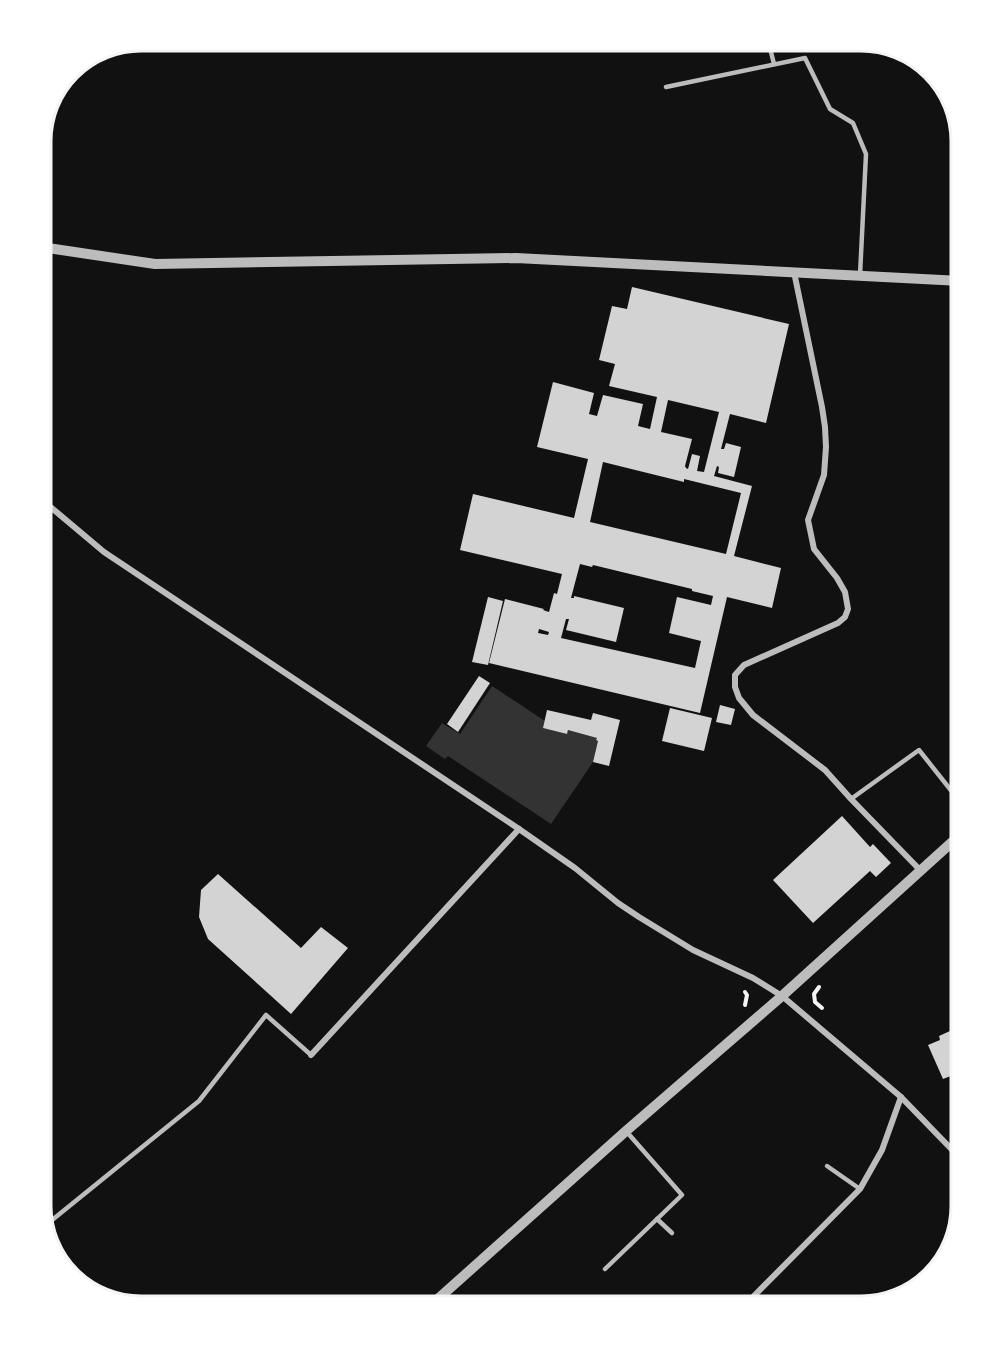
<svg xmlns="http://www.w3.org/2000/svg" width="1002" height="1347" viewBox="0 0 1002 1347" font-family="'Open Sans',sans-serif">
  <rect width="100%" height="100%" fill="#111"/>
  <path fill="#333" d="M492,686L545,721L543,728L567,734L568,730L597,738L596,740L598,741L593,762L551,824L448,756L445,759L426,746L442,723L460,734Z"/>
  <g fill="#d3d3d3" fill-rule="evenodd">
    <path d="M632,287L789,324L766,423L730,414L721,449H724L726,443L741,447L734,477L718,473L719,467L717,466L714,476L752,486L734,556L781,568L772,608L727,597L700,713L489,663L505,599L544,609L543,610L549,612L554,593L557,594L562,574L460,550L473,494L574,518L588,459L537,447L553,382L594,393L589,414L597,416L603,395L643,404L638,426L650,429L657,397L609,386L615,364L599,360L612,306L627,309ZM668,400L719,412L704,472L697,471L700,456L692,454L688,469L686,468L685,466L692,439L661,432ZM603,462L684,482V479L741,493L726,554L590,522ZM580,564L592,567L593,565L692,589V591L713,596L711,605L677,597L669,633L701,641L695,668L561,638L566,619H569L566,630L616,642L624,608L574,596V598H571ZM539,629L549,632L548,635L538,633Z"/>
    <path d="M488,597L503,601L488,665L472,662Z"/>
    <path d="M479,676L490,683L458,732L447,724Z"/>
    <path d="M720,705L735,709L731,725L716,722Z"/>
    <path d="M670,708L712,718L704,751L662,741Z"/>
    <path d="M547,710L591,720L593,713L620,720L609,766L593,762L598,741L596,740L597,738L568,730L567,734L543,728Z"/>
    <path d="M842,816L870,847L873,844L891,863L876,877L870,871L813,923L773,880Z"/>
    <path d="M218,874L301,948L321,927L348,948L291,1014L208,939L199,917L201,890Z"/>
    <path d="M961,1026V1072L943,1079L928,1045L940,1040L939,1036Z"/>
  </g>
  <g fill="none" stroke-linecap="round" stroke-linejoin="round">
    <g stroke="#f5f5f5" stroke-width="4">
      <path d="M819,987L814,994L815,1002L822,1008"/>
      <path d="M745,992L747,995L745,1005"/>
    </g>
    <g stroke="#bcbcbc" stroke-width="4.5">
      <path d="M769,44L774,64"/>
      <path d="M666,87L805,58L830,109L853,123L866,154L860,275"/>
      <path d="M851,799L919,750L961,803"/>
      <path d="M827,1166L860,1189"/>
      <path d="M657,1219L672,1233"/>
      <path d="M46,1225L62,1212L199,1101L266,1015L311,1055"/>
      <path d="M605,1269L682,1195L626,1131"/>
    </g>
    <g stroke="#bcbcbc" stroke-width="6">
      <path d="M794,272L822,407L825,427L826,447L824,475L808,520L814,549L837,578L845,592L848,609L845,617L838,623L744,665L735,675V687L739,698L753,715L825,770L851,799L921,871"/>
      <path d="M41,499L104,552L519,829L575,868L618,903L639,917L693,950L753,978L782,996L901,1097L961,1159"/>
      <path d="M311,1055L519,829"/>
      <path d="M748,1303L781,1300L823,1301L844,1306"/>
      <path d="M744,1306L860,1189L882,1150L901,1097"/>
    </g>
    <g stroke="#bcbcbc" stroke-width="10">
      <path d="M41,247L155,264L516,258L961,281"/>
      <path d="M430,1306L626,1131L782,996L961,834"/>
    </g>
  </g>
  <path d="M0 0H1002V1347H0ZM141 51H861A90 90 0 0 1 951 141V1206A90 90 0 0 1 861 1296H141A90 90 0 0 1 51 1206V141A90 90 0 0 1 141 51Z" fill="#fff" fill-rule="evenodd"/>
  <path fill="none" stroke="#f5f5f5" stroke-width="3" d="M141 51H861A90 90 0 0 1 951 141V1206A90 90 0 0 1 861 1296H141A90 90 0 0 1 51 1206V141A90 90 0 0 1 141 51Z"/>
</svg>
